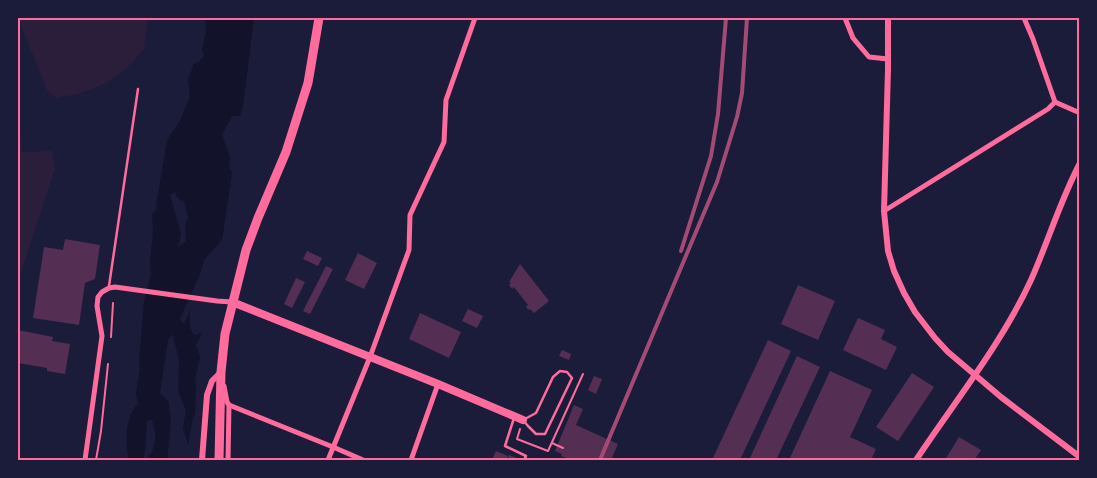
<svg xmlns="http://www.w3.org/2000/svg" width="1097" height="478" viewBox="0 0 1097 478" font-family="Raleway,sans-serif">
  <rect width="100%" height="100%" fill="#1b1b3a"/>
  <g fill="#2a1e3b">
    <path d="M18,18H148L144,49L126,69L104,84L78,94L56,98L47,90Z"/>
    <path d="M18,101L22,152L52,151L55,168L19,279H18Z"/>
  </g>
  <path fill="#12122b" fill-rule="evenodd" d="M205,18H254L243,106L240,116H232L222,135L230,157L229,167L232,173L222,240L204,260L200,274L180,319L184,325L190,310V328L194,335L202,333L196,345L200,357L195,379L196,386L195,413L192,422L188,445L183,428L186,410L178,391L179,360L174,339L172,334L168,340L160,393L168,401L171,420L167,460H145C157,449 157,436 152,420L147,421L145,451L143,460H129C125,446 125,414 138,404L136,392L140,370L139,361L144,301L151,274L150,263L153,230L152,214L157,209L156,206L167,140L181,119L190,96L188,79L194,64L199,62L204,56L202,49L206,31ZM175,192C177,197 179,200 184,201L188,217L185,228L186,241L178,247L181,234L170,195Z"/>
  <g fill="#542f53">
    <path d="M65,239L100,245L95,279L85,283L79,325L33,318L44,247L63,250Z"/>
    <path d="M307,251L322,258L318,266L303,259Z"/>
    <path d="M358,253L377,263L364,289L345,280Z"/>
    <path d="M520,264L549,301L534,313L530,309L529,310L526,307L528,305L514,287L512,289L509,285L511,283L509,282Z"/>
    <path d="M326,266L333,269L310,314L303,311Z"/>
    <path d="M296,278L305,282L292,308L284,304Z"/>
    <path d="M798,285L835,301L818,340L781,324Z"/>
    <path d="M468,309L483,316L477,328L462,321Z"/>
    <path d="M420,313L461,332L449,358L409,339Z"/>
    <path d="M858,318L885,330L881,339L897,347L886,370L843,350Z"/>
    <path d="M18,330L53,337L52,341L70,344L65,374L47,371V368L18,363Z"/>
    <path d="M768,340L791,351L740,460H712Z"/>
    <path d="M562,350L571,354L569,360L559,356Z"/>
    <path d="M797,356L820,367L776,460H749Z"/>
    <path d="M830,371L872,390L850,437L876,449L871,460H789Z"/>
    <path d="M912,373L934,387L898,441L876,427Z"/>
    <path d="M594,376L602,379L596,394L588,390Z"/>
    <path d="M574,405L583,409L576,425L618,444L611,460H572L561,456L562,454L555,451Z"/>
    <path d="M959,437L981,450L974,460H945Z"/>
    <path d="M496,451L508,456L506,460H492Z"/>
    <path d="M509,455L522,460H507Z"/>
  </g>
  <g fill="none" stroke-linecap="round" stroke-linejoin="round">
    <g stroke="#ff6b9d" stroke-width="2">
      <path d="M111,337L113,303"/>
      <path d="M520,429L517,439L548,451L583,374"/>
      <path d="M552,443L563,448"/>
      <path d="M96,460L101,431L108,364"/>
    </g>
    <g stroke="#ff6b9d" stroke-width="2.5">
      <path d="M109,286L138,89"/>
      <path d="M560,371L567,372L572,378L545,434H536L528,426L523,420L536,413L553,377Z"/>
      <path d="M514,418L505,446L526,456L524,460"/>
    </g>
    <g stroke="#ff6b9d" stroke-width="5">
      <path d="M845,18L853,38L869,57L888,59"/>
      <path d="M1024,18L1033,39L1055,102L1080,113"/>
      <path d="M884,211L1048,109L1055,102"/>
      <path d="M224,386L227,402L229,405L333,447L363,460"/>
      <path d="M85,460L102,336L97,306L98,297L102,292L109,288L115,287L217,301L232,302"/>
      <path d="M228,460L229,405"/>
      <path d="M328,460L370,357L409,250L410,215L444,142L446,100L475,18"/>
      <path d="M411,460L438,384"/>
    </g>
    <g stroke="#ff6b9d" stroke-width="6">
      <path d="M888,18V69L884,211L888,251L894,271L904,293L915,312L935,338L948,352L1001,397L1080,457"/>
      <path d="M202,460L207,395L212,381L221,372"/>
      <path d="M916,460C955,401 1001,345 1031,280C1048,242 1060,201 1080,163"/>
    </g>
    <path stroke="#ff6b9d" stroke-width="8" d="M232,302L438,384L523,420"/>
    <path stroke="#ff6b9d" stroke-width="9" d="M219,460L221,372L225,334L246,250L258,218L286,152L308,83L319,18"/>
    <g stroke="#a44b75" stroke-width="4">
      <path d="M681,251L711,156L718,114L726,18"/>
      <path d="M600,460L717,182L737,117L742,93L747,18"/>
    </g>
  </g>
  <rect width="1097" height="478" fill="none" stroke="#1b1b3a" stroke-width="38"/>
  <rect x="19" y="19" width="1059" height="440" fill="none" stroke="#ff6b9d" stroke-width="2"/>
</svg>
